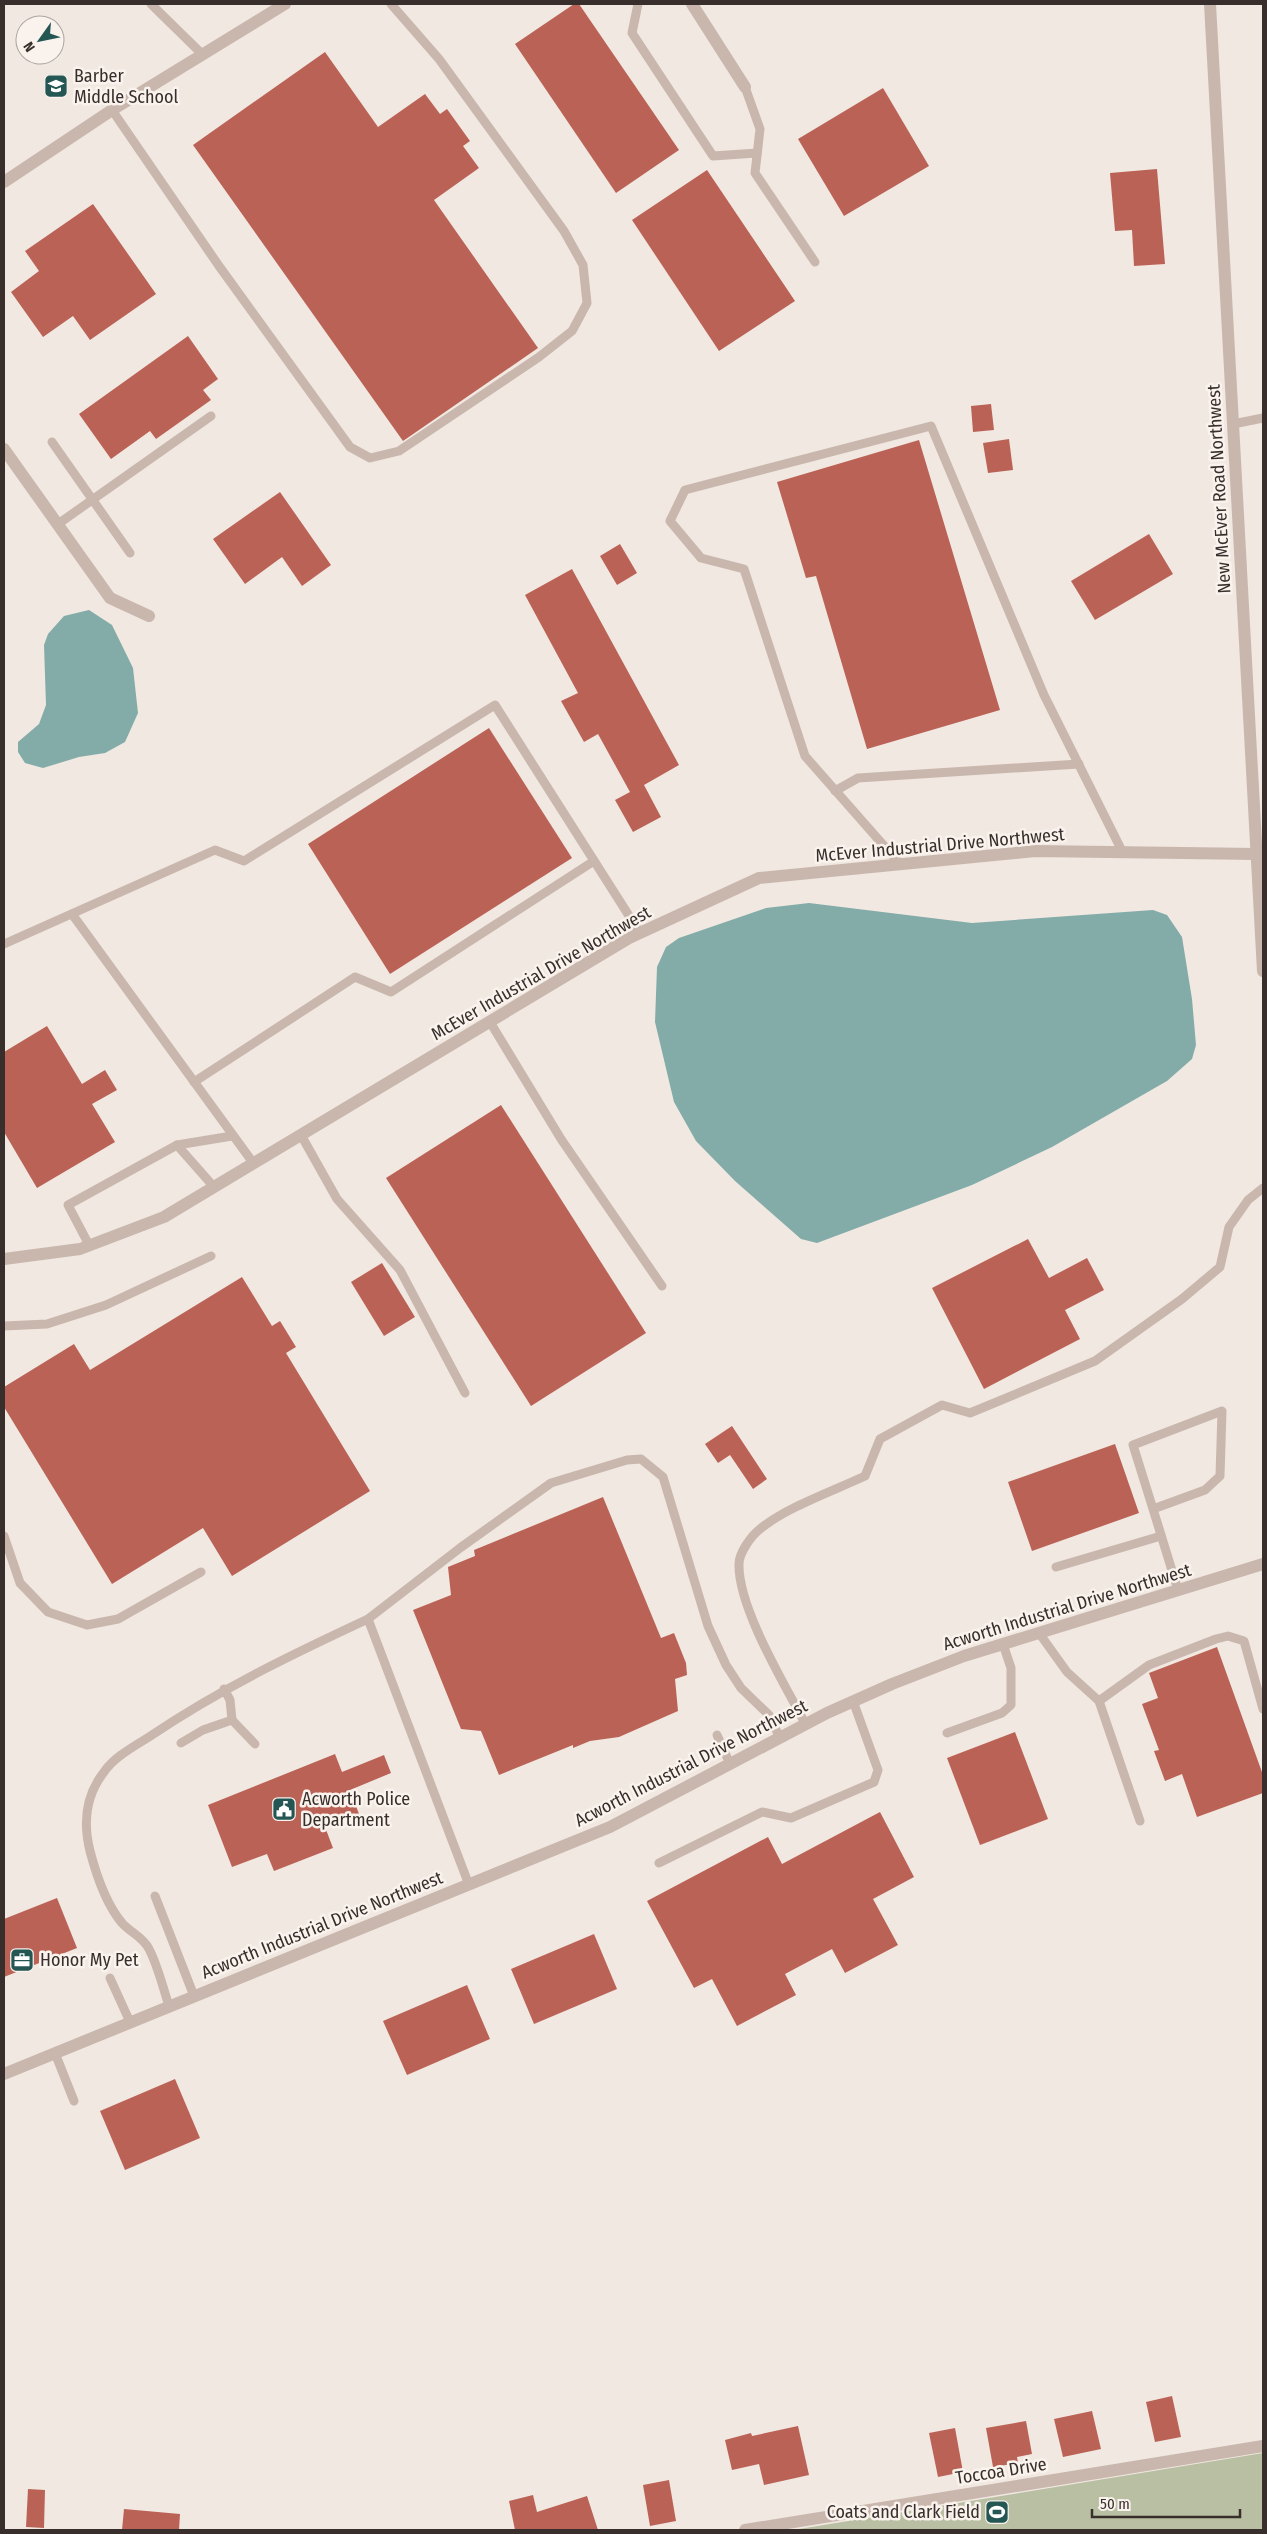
<svg xmlns="http://www.w3.org/2000/svg" width="1267" height="2534" viewBox="0 0 1267 2534" font-family="'Fira Sans Condensed',sans-serif">
  <rect width="100%" height="100%" fill="#f1e8e1"/>
  <path fill="#b9bfa2" d="M1263,2453V2530H793Z"/>
  <g fill="#83aca9">
    <path d="M89,610L112,625L133,668L138,713L125,742L105,753L79,757L43,768L25,763L18,752V742L39,724L46,705L44,645L48,634L64,616Z"/>
    <path d="M809,903L972,923L1153,910L1167,915L1182,937L1192,999L1196,1045L1192,1059L1167,1081L1052,1147L972,1185L817,1243L801,1239L735,1181L696,1141L674,1102L655,1022L657,967L666,947L679,938L766,908Z"/>
  </g>
  <g fill="#bb6256">
    <path d="M574,4H579L679,150L616,193L515,44Z"/>
    <path d="M325,52L378,127L425,94L440,114L447,109L470,141L463,146L479,168L434,200L538,348L403,441L193,145Z"/>
    <path d="M883,88L929,166L844,216L798,139Z"/>
    <path d="M1157,169L1165,264L1134,266L1132,230L1115,231L1110,173Z"/>
    <path d="M707,170L795,301L719,351L632,220Z"/>
    <path d="M93,204L156,294L90,340L73,316L43,337L11,292L39,271L25,251Z"/>
    <path d="M188,336L218,379L203,390L211,400L156,439L150,431L111,459L79,414Z"/>
    <path d="M991,404L994,430L973,432L971,406Z"/>
    <path d="M1009,439L1013,470L988,473L983,443Z"/>
    <path d="M919,440L1000,710L867,749L816,576L806,578L777,482Z"/>
    <path d="M280,492L331,565L302,586L282,557L245,584L213,539Z"/>
    <path d="M1149,534L1173,574L1095,620L1071,581Z"/>
    <path d="M620,544L637,573L617,585L600,556Z"/>
    <path d="M572,569L679,765L644,785L661,817L633,832L615,800L630,792L598,734L584,742L561,701L578,693L525,595Z"/>
    <path d="M489,728L572,858L390,974L308,844Z"/>
    <path d="M47,1026L82,1084L105,1070L117,1090L92,1104L115,1142L37,1188L4,1132V1052Z"/>
    <path d="M501,1105L646,1333L531,1406L386,1178Z"/>
    <path d="M1028,1239L1049,1278L1087,1258L1104,1290L1065,1310L1080,1339L984,1389L932,1288Z"/>
    <path d="M382,1263L415,1317L384,1336L351,1282Z"/>
    <path d="M242,1277L272,1326L280,1321L296,1347L286,1353L370,1491L232,1576L203,1528L112,1584L4,1407V1387L74,1344L90,1370Z"/>
    <path d="M732,1426L767,1479L753,1489L730,1455L718,1463L705,1444Z"/>
    <path d="M1115,1444L1139,1513L1032,1551L1008,1482Z"/>
    <path d="M603,1497L661,1638L674,1633L686,1663L687,1675L675,1679L678,1711L619,1737L590,1741L573,1748V1745L499,1775L481,1731L461,1729L413,1610L451,1595L448,1567L475,1556L474,1550Z"/>
    <path d="M1217,1647L1263,1775V1793L1197,1817L1182,1774L1165,1781L1154,1751L1159,1750L1142,1704L1158,1698L1149,1673Z"/>
    <path d="M1015,1732L1048,1819L980,1845L947,1758Z"/>
    <path d="M335,1754L342,1772L384,1755L391,1773L350,1790L359,1814L325,1827L333,1848L274,1871L267,1854L232,1867L208,1805Z"/>
    <path d="M880,1812L914,1877L873,1899L898,1945L845,1973L832,1949L785,1974L796,1995L737,2026L712,1979L694,1988L647,1901L768,1837L782,1864Z"/>
    <path d="M57,1898L77,1948L4,1977V1919Z"/>
    <path d="M594,1934L617,1989L534,2024L511,1969Z"/>
    <path d="M467,1985L490,2039L407,2075L383,2021Z"/>
    <path d="M175,2079L200,2138L125,2170L100,2111Z"/>
    <path d="M1172,2396L1181,2437L1155,2442L1146,2402Z"/>
    <path d="M1092,2411L1101,2449L1063,2457L1054,2419Z"/>
    <path d="M1026,2421L1032,2454L1017,2457L1018,2463L993,2467L986,2428Z"/>
    <path d="M798,2426L809,2475L764,2485L759,2464L732,2470L725,2440L751,2433L752,2436Z"/>
    <path d="M955,2428L963,2472L938,2477L929,2433Z"/>
    <path d="M669,2480L676,2521L650,2526L643,2485Z"/>
    <path d="M28,2489L45,2490L44,2528L26,2527Z"/>
    <path d="M533,2495L537,2512L587,2496L598,2530H515L509,2501Z"/>
    <path d="M124,2509L180,2514L179,2530H122Z"/>
  </g>
  <g fill="none" stroke-linecap="round" stroke-linejoin="round">
    <g stroke="#c9b7ae" stroke-width="9">
      <path d="M151,4L203,55"/>
      <path d="M638,4L632,33L713,156L757,153"/>
      <path d="M745,87L760,129L755,173L815,262"/>
      <path d="M112,110L219,266L350,447L370,458L399,451L539,357L572,331L587,303L583,265L564,231L439,59L391,4"/>
      <path d="M1233,424L1263,418"/>
      <path d="M52,442L130,553"/>
      <path d="M58,524L211,416"/>
      <path d="M835,791L858,778L1079,764"/>
      <path d="M900,864L805,756L744,569L701,558L670,521L685,490L931,426L1044,695L1123,853"/>
      <path d="M72,914L254,1164"/>
      <path d="M4,944L215,850L244,861L495,705L640,933"/>
      <path d="M490,1022L561,1139L662,1286"/>
      <path d="M194,1082L355,977L391,992L594,861"/>
      <path d="M301,1135L337,1199L400,1270L465,1393"/>
      <path d="M177,1145L214,1187"/>
      <path d="M89,1245L68,1205L177,1145L232,1136"/>
      <path d="M4,1326L47,1324L106,1305L211,1256"/>
      <path d="M1153,1509L1133,1445L1222,1411L1220,1476L1205,1490L1153,1509L1178,1590"/>
      <path d="M4,1536L20,1583L48,1612L87,1625L118,1619L201,1572"/>
      <path d="M1056,1567L1161,1536"/>
      <path d="M368,1619L460,1548L551,1483L627,1460L641,1459L663,1477L708,1626L726,1665L741,1688L769,1715L780,1738"/>
      <path d="M1039,1633L1067,1672L1099,1701L1140,1821"/>
      <path d="M224,1689L230,1700L232,1720"/>
      <path d="M1099,1701L1149,1665L1216,1639L1228,1636L1244,1641L1263,1709"/>
      <path d="M806,1725C785,1685 738,1608 739,1564C739,1553 751,1536 760,1529C787,1507 833,1491 865,1476L880,1439L942,1405L970,1413L1095,1361L1182,1299L1220,1267L1229,1227L1248,1200L1263,1188"/>
      <path d="M947,1733L1002,1713L1011,1705V1668L1003,1644"/>
      <path d="M717,1735L730,1764"/>
      <path d="M181,1743L203,1730L232,1720L255,1744"/>
      <path d="M659,1863L762,1812L791,1818L874,1782L878,1770L853,1701"/>
      <path d="M155,1896L194,1996"/>
      <path d="M110,1978L130,2022"/>
      <path d="M169,2006C163,1988 158,1966 149,1949C143,1937 131,1933 122,1923C106,1904 96,1874 90,1851C83,1823 86,1795 104,1772C115,1756 135,1746 152,1735C220,1689 293,1654 368,1619L469,1885"/>
      <path d="M55,2053L74,2101"/>
    </g>
    <g stroke="#c9b7ae" stroke-width="12">
      <path d="M692,4L745,87"/>
      <path d="M4,182L112,110L285,4"/>
      <path d="M4,449L110,598L149,616"/>
      <path d="M4,1259L80,1249L164,1217L629,938L759,878L1035,851L1256,854"/>
      <path d="M745,2530L1263,2446"/>
    </g>
    <g stroke="#c9b7ae" stroke-width="12">
      <path d="M1210,4L1263,971"/>
      <path d="M4,2074L610,1827L827,1713L892,1684L964,1656L1263,1564"/>
    </g>
  </g>
  <defs>
    <g id="school-square" transform="scale(1.25)"><rect x="-9" y="-9" width="18" height="18" rx="4" fill="#245653" stroke="#f9f2ed"/><path d="M0-5L7-2L0 1L-7-2ZM-4 1L0 2.5L4 1V4Q0 6-4 4Z" fill="#fff"/></g>
    <g id="civic-square" transform="scale(1.25)"><rect x="-9" y="-9" width="18" height="18" rx="4" fill="#245653" stroke="#f9f2ed"/><path d="M-.6-6.5H3V-4.5H.6V-3L4-1V1h2V6H-6V1h2V-1L-.6-3ZM-1.2 2.5V6h2.4V2.5Z" fill="#fff"/></g>
    <g id="office-square" transform="scale(1.25)"><rect x="-9" y="-9" width="18" height="18" rx="4" fill="#245653" stroke="#f9f2ed"/><path d="M-6-3h4V-5.5h4V-3h4V5H-6ZM-1-4.5V-3h2v-1.5ZM-6 0V1H6V0Z" fill="#fff"/></g>
    <g id="stadium-square" transform="scale(1.25)"><rect x="-9" y="-9" width="18" height="18" rx="4" fill="#245653" stroke="#f9f2ed"/><path d="M0-5a6.5 5 0 1 0 0 10a6.5 5 0 1 0 0-10ZM-3.5-1.8h7v3.6h-7Z" fill="#fff"/></g>
  </defs>
  <g fill-rule="evenodd">
    <use href="#school-square" x="56" y="86"/>
    <use href="#civic-square" x="284" y="1809"/>
    <use href="#office-square" x="22" y="1960"/>
    <use href="#stadium-square" x="997" y="2512"/>
  </g>
  <g text-anchor="middle" stroke-width="5" stroke-linejoin="round" paint-order="stroke">
    <g font-size="18" fill="#382e2b" stroke="#f9f2ed" text-anchor="start">
      <text x="74" y="82">Barber<tspan x="74" dy="21">Middle School</tspan></text>
      <text x="302" y="1805">Acworth Police<tspan x="302" dy="21">Department</tspan></text>
      <text x="40" y="1966">Honor My Pet</text>
      <text x="980" y="2518" text-anchor="end">Coats and Clark Field</text>
    </g>
    <g font-size="18" fill="#382e2b" stroke="#f9f2ed">
      <text transform="translate(1219 489) rotate(-93)" y="6">New McEver Road Northwest</text>
      <text transform="translate(940 845) rotate(-5)" y="6">McEver Industrial Drive Northwest</text>
      <text transform="translate(541 973) rotate(-30)" y="6">McEver Industrial Drive Northwest</text>
      <text transform="translate(1067 1607) rotate(-17)" y="6">Acworth Industrial Drive Northwest</text>
      <text transform="translate(691 1763) rotate(-27)" y="6">Acworth Industrial Drive Northwest</text>
      <text transform="translate(322 1925) rotate(-22)" y="6">Acworth Industrial Drive Northwest</text>
      <text transform="translate(1001 2471) rotate(-9)" y="6">Toccoa Drive</text>
    </g>
  </g>
  <rect width="1267" height="2534" fill="none" stroke="#382e2b" stroke-width="10"/>
  <g transform="translate(40 40) rotate(237)"><circle r="24" fill="#f9f2ed" stroke="#aca49f"/>
  <path d="M0-4L9 19L0 12L-9 19Z" fill="#245653"/>
  <text y="-8" font-size="14" font-weight="bold" text-anchor="middle" fill="#382e2b">N</text>
  </g>
  <path d="M1092 2509v8h148v-8" fill="none" stroke="#382e2b" stroke-width="2.5"/>
  <text x="1100" y="2509" font-size="15" fill="#382e2b" stroke="#f9f2ed" stroke-width="4" paint-order="stroke">50 m</text>
</svg>
